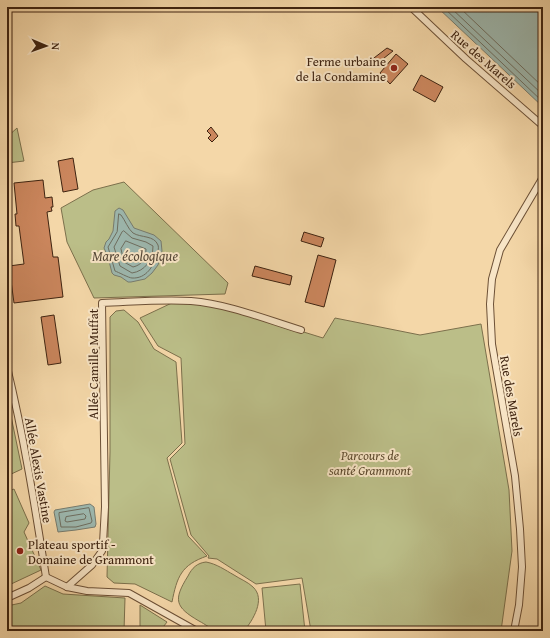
<svg xmlns="http://www.w3.org/2000/svg" width="550" height="638" viewBox="0 0 550 638" font-family="'Gentium Book Plus',serif">
  <rect width="100%" height="100%" fill="#f4d7a8"/>
  <filter id="stains"><feTurbulence type="fractalNoise" baseFrequency=".005" numOctaves="4"/><feColorMatrix values="0 0 0 0 .2 0 0 0 0 .09 0 0 0 0 .02 0 0 0 .5 -.17"/></filter>
  <radialGradient id="worn" r=".72"><stop offset=".6" stop-color="#630" stop-opacity="0"/><stop offset="1" stop-color="#630" stop-opacity=".3"/></radialGradient>
  <g fill="#bbbe88" stroke="#7c704c">
    <path d="M17,128L24,161L7,163V137Z"/>
    <path d="M124,182L228,283L225,294L94,298L67,242L61,208L93,190Z"/>
    <path d="M176,301L223,307L323,338L335,318L420,335L481,324L509,490L512,551L501,631H311L302,578L256,584L217,559L208,558L209,556L191,535L170,459L185,444L181,358L158,346L140,318Z"/>
    <path d="M124,310L138,322L154,349L176,362L182,443L167,458L188,536L207,556C181,565 177,577 172,602L135,584L114,583L107,577L110,452V317L116,311Z"/>
    <path d="M7,397L22,469L7,476Z"/>
    <path d="M14,489L29,523L24,532L41,570L9,585L7,579V492Z"/>
    <path d="M206,562C217,564 225,570 234,575C240,579 248,582 253,587C266,599 253,620 244,631C236,631 227,632 219,631C212,630 205,624 199,621C175,607 173,600 188,576C192,568 197,563 206,562Z"/>
    <path d="M300,584L305,631H266L262,588Z"/>
    <path d="M45,586L63,594L125,598L124,631H7V606L21,603Z"/>
    <path d="M140,605L167,622L160,631H140Z"/>
  </g>
  <g fill="#9db8af" stroke="#777c6f">
    <path d="M437,7H539L543,15V107Z"/>
    <path d="M119,208L123,210L134,228L154,235L161,241L162,251L158,265L152,273L145,279L131,282H128L121,277L114,275L112,273L108,257L104,248L106,242L109,239L113,231L115,211Z"/>
    <path d="M90,504L94,507L96,524L95,527L76,530L58,532L54,512L55,510Z"/>
  </g>
  <g fill="none" stroke-linecap="round" stroke-linejoin="round">
    <g stroke="#6e6e60" stroke-width="1">
      <path d="M443,7L543,102"/>
      <path d="M450,7L543,95"/>
      <path d="M459,7L543,87"/>
      <path d="M119,214L121,215C125,220 128,229 133,233C141,238 154,235 158,245C159,248 158,251 157,254C154,266 146,279 132,278C129,278 118,272 115,271L108,247L117,232Z"/>
      <path d="M124,231L132,238L146,242L153,246C153,260 145,271 132,273L120,266L114,247L122,232Z"/>
      <path d="M126,241L146,249C146,258 142,265 133,267L124,262L121,249Z"/>
      <path d="M89,508L92,521L91,523L76,527H61L59,515V513Z"/>
      <path d="M84,514L86,516L85,519L67,522L65,521L66,517Z"/>
    </g>
  </g>
  <g fill="#cb865d" stroke="#3e2310">
    <path d="M387,48L393,51L374,66L370,61Z"/>
    <path d="M396,54L408,64L390,84L380,73Z"/>
    <path d="M421,75L443,87L435,102L413,90Z"/>
    <path d="M211,127L218,136L212,142L208,138L211,135L207,131Z"/>
    <path d="M73,158L78,189L63,192L58,161Z"/>
    <path d="M43,180L45,198L52,197L53,207H51L52,211L47,212L53,257H58L63,297L14,303L9,266L24,264L19,226H16L15,214H17L14,183Z"/>
    <path d="M304,232L324,238L321,247L301,241Z"/>
    <path d="M318,255L336,260L324,307L305,302Z"/>
    <path d="M255,266L292,276L290,285L252,276Z"/>
    <path d="M54,315L61,363L48,365L41,317Z"/>
  </g>
  <g fill="none" stroke-linecap="round" stroke-linejoin="round">
    <g stroke="#6c5036" stroke-width="8">
      <g id="minor">
        <path d="M411,7L466,59L543,126"/>
        <path d="M7,367C24,437 35,507 46,577"/>
        <path d="M46,577L67,587L87,591L129,593L197,631"/>
        <path d="M67,587L92,565L102,551L103,543L105,507L102,303C131,302 162,299 191,301C228,304 265,319 301,330"/>
        <path d="M7,598L29,588L46,577"/>
        <path d="M514,631L519,605L522,567L520,529L515,476L492,344L490,304L492,279L500,250L543,177"/>
      </g>
    </g>
    <use href="#minor" stroke="#f8e5c6" stroke-width="6"/>
  </g>
  <g fill="#8f2418" stroke="#f8e5c6" stroke-width="1.5">
    <circle cx="394" cy="68" r="4"/>
    <circle cx="20" cy="551" r="4"/>
  </g>
  <g text-anchor="middle" stroke-width="4" stroke-linejoin="round" paint-order="stroke">
    <g font-size="13" fill="#3e2310" stroke="#f8e5c6">
      <text transform="translate(484 59) rotate(41)" y="5">Rue des Marels</text>
      <text transform="translate(93 364) rotate(-90)" y="5">Allée Camille Muffat</text>
      <text transform="translate(512 396) rotate(80)" y="5">Rue des Marels</text>
      <text transform="translate(39 470) rotate(80)" y="5">Allée Alexis Vastine</text>
    </g>
    <g font-size="13" fill="#3e2310" stroke="#f8e5c6" text-anchor="end">
      <text x="386" y="66">Ferme urbaine<tspan x="386" dy="15">de la Condamine</tspan></text>
      <text x="28" y="549" text-anchor="start">Plateau sportif -<tspan x="28" dy="15">Domaine de Grammont</tspan></text>
    </g>
    <g font-size="13" font-style="italic" fill="#5d4a2e" stroke="#f8e5c6">
      <text x="370" y="460">Parcours de<tspan x="370" dy="15">santé Grammont</tspan></text>
    </g>
    <g font-size="14" font-style="italic" fill="#564838" stroke="#f8e5c6">
      <text x="135" y="261">Mare écologique</text>
    </g>
  </g>
  <rect width="550" height="638" fill="none" stroke="#f4d7a8" stroke-width="24"/>
  <rect x="8" y="8" width="534" height="622" fill="none" stroke="#3e2310" stroke-width="2"/>
  <rect x="12" y="12" width="526" height="614" fill="none" stroke="#3e2310"/>
  <g transform="translate(46 46) rotate(92)" stroke="#f8e5c6" stroke-width="3" paint-order="stroke">
  <path d="M0-3L7 15L0 10L-7 15Z" fill="#3e2310"/>
  <text y="-6" font-size="11" font-weight="bold" text-anchor="middle" fill="#3e2310">N</text>
  </g>
  <rect width="100%" height="100%" filter="url(#stains)"/>
  <rect width="100%" height="100%" fill="url(#worn)"/>
</svg>
